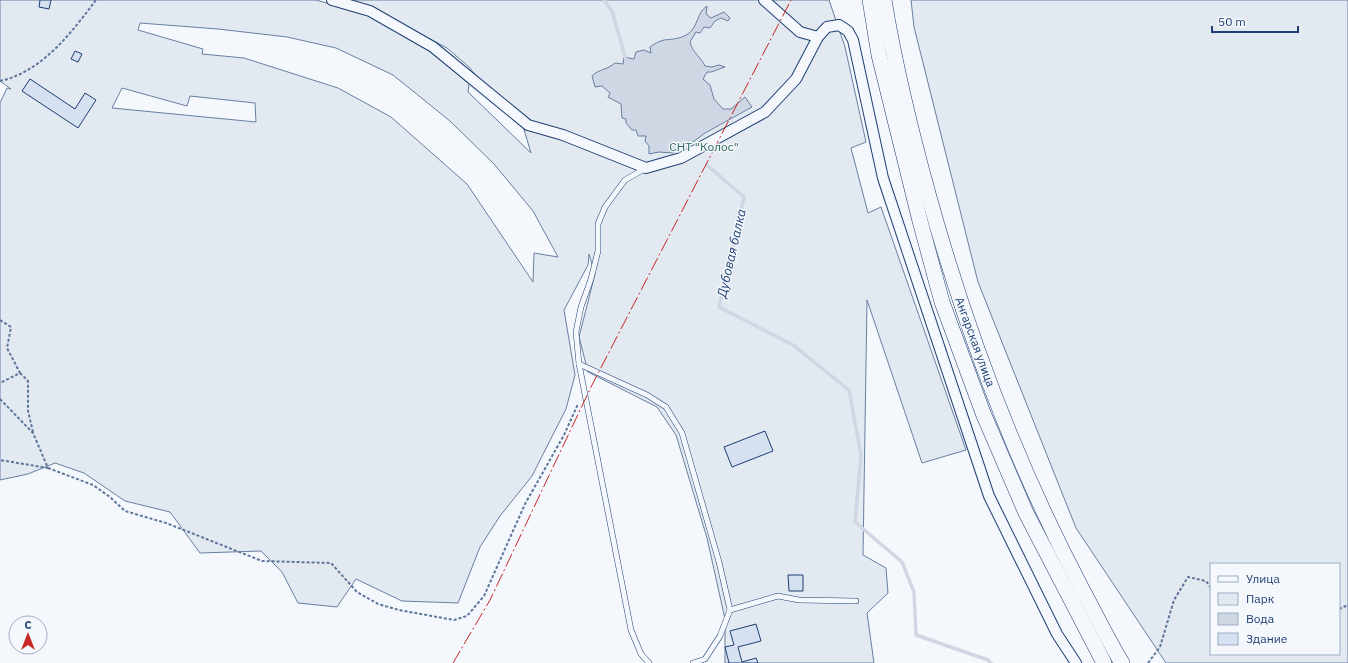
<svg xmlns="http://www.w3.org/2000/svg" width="1348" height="663" viewBox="0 0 1348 663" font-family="'IBM Plex Sans',sans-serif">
  <rect width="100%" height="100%" fill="#f4f7fb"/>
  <g fill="#e3e9f0" stroke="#687fa3" fill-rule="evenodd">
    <path d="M0,0H316L369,15L434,51L469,84L468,92L531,153L520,116L489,92L469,67L447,48L401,24L347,0H829L845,47L866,142L851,148L868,213L881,207L966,450L922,463L867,300L863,555L886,568L888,593L867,613L874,663H725V619L707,538L676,435L657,407L588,372L579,337L595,274L589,254L588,265L564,310L575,375L566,409L532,476L500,516L480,547L458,603L402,601L356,579L337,607L298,603L282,572L261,551L200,553L170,512L125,501L84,473L55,463L28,474L0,480V103L7,88L11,89L0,81ZM140,23L218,29L287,37L336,48L393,75L450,121L494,164L533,211L558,257L534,253L533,282L467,184L391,117L338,88L244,58L202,54L203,49L138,30ZM122,88L187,106L190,96L255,103L256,122L112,108Z"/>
    <path d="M911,0H1348V663H1166L1076,528L978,282L914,27ZM1211,564H1339V654H1211Z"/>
  </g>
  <path fill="#cfd7e4" stroke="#687fa3" d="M707,6L706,14L711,18L724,12L730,18L728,21L721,18L715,21L710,28L704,27L700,33L696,32L690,42C692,52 701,57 705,66L712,67L719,65L725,67L711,72H707L703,79L710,85L714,99L723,109H731L745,97L752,107L705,133L693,142L684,143L673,153L659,152L649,154V146L645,141L646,136H638L636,130H632L626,123V119L622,118L621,104L608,97L610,93L602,86L595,87L592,76C599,69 607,70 615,63L623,64L624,57L634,59L636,52L644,50L651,53L650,47C654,44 659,41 664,40C673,39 680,39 688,34C698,27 697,12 707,6Z"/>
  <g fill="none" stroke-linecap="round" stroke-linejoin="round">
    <g stroke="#cfd7e4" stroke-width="3.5">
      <path d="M604,0L612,11L626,60"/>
      <path d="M707,165L744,197L719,307L793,345L849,390L861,455L855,522L902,562L914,592L916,635L988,660L991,663"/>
    </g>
  </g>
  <g fill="#d5e0f0" stroke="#1d3f73">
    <path d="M40,0H51L49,9L39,7Z"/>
    <path d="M75,51L82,54L78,62L71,59Z"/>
    <path d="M30,79L75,109L85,93L96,100L78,128L22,91Z"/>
    <path d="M765,431L773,451L732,467L724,447Z"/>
    <path d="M788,575H803V591H789Z"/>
    <path d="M756,624L761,641L738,647L742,662L756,658L758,663H729L725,647L734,645L730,631Z"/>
  </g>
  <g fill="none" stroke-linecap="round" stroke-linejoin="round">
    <g stroke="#1d3f73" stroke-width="6">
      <g id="service">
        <path d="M646,168L625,180L605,207L598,224V251L591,279L581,307L576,332L579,364L631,630L641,654L649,663"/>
        <path d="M579,364L647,395L666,407L682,433L719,562L730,610L720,636L705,659L693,663"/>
        <path d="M730,610L778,596L799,600L856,601"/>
      </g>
    </g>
    <g stroke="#1d3f73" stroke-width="12">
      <g id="minor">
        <path d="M332,0L370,11L433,47L528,125L563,135L646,168L681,158L765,112L796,79L818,37L827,27L839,25L848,31L853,40L883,178L989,496L1057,634L1076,663"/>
        <path d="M764,0L800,32L818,37"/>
      </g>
    </g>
    <g stroke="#1d3f73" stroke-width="16">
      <g id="secondary">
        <path d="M870,0L879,55L920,221L942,302L983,413L1026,513L1104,663"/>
        <path d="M884,0C895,67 911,132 929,197C967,334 1017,466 1083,591C1096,615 1108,640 1122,663"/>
      </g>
    </g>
    <g stroke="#5e769c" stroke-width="2" stroke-dasharray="3 2" stroke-linecap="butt">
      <path d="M0,81C42,72 72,32 96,0"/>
      <path d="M0,320L11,327L7,348L20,373L0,383"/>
      <path d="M20,373L28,381V411L33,432"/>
      <path d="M0,399L33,433L48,468L0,460"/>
      <path d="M48,468L93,485L110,497L125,511L166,523L262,561L331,563L357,592L378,604L399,610L454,620L467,616L484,596L525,504L564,435L578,404"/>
      <path d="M1339,609L1348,605"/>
      <path d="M1148,663L1160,647L1174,600L1188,577L1206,581L1211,588"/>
    </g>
    <use href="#service" stroke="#f4f7fb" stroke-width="5"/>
    <use href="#minor" stroke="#f4f7fb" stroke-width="10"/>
    <use href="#secondary" stroke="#f4f7fb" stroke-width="15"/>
    <path stroke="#c62828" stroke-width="1" stroke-dasharray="14 3 2 3" stroke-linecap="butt" d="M453,663L490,600L591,387L791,0"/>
  </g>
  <g text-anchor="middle" stroke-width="3" stroke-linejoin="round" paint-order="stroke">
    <g font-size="12" fill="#2c6c60" stroke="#f4f7fb">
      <text x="704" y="151">СНТ "Колос"</text>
    </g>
    <g font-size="12" fill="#1d3f73" stroke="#f4f7fb">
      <text transform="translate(975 342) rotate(70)" y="4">Ангарская улица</text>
    </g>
    <g font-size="13" font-style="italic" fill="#1d3f73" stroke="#f4f7fb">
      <text transform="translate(731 253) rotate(-77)" y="5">Дубовая балка</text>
    </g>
  </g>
  <rect x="1210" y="563" width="130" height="92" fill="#f4f7fb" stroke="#9eadc5"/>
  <rect x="1218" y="576" width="20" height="6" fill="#f4f7fb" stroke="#9eadc5"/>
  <text x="1246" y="583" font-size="12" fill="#1d3f73">Улица</text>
  <rect x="1218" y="593" width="20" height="12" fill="#e3e9f0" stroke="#9eadc5"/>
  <text x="1246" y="603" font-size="12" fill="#1d3f73">Парк</text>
  <rect x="1218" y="613" width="20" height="12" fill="#cfd7e4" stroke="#9eadc5"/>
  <text x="1246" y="623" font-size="12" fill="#1d3f73">Вода</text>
  <rect x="1218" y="633" width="20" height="12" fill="#d5e0f0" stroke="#9eadc5"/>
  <text x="1246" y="643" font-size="12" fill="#1d3f73">Здание</text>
  <g transform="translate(28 635)"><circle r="19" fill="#f4f7fb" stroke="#9eadc5"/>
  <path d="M0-3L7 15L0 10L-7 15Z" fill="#c62828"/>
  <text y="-6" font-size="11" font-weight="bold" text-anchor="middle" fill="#1d3f73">С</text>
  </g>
  <path d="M1212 26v6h86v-6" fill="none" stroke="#1d3f73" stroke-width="2"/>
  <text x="1218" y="26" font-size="12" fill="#1d3f73" stroke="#f4f7fb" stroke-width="3" paint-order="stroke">50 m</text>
</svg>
